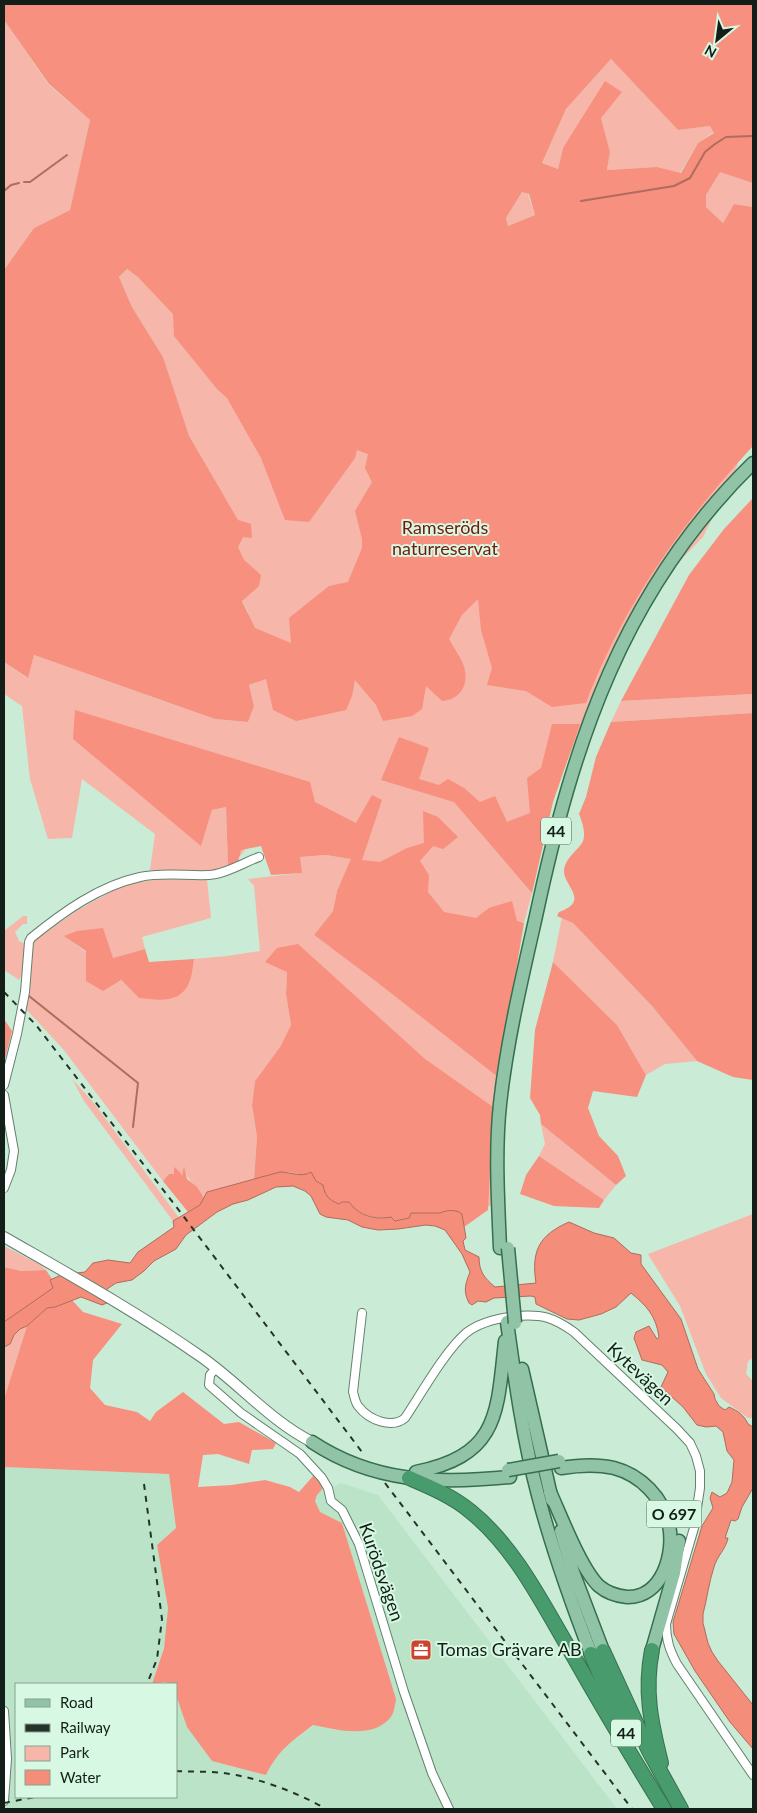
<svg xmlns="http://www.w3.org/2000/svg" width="757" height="1813" viewBox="0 0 757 1813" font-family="Lato,sans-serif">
  <rect width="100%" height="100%" fill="#caebd5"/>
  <path fill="#bbe3c8" d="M4,1467L169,1474L176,1528L157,1545L168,1608L164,1646L152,1684H16V1797H176V1695L212,1761L266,1775L275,1758L283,1748L314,1725L336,1730L396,1699L342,1523L320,1512L315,1501L317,1495L324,1487H334L341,1483L378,1495L617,1809H4Z"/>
  <g fill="#f6b6a9">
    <path d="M4,20L49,85L90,120L70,210L34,228L4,270Z"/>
    <path d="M611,59L678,130L710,126L714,132L698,143L680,173L657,167L607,170L610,152L601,118L563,148L558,169L542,163L566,109Z"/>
    <path d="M720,171L753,183V207L734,204L723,223L706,207V195Z"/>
    <path d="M522,192L528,194L535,215L508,226L506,218Z"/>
    <path d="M127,269L131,272L472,301L752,408L737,466L703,537L664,577L599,684L561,776L541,837L528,888L532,893L524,923L521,922L509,986L495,1204L460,1216L299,1176L291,1053L303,976L266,962L287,971L286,994L291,1025L280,1047L255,1081L252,1105L257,1137L254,1179L207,1192L204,1198C197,1186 187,1181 184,1168L182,1177L174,1168V1174H169L163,1181L63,1049L26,1009L31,946L32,942L76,911L125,884L176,877L207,879L211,918L142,937L145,949L113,958L65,936C92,957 115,973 139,998L189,984L194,959L227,956L260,951L254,886L248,879L301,873L300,857L326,855L352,859L337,891L333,911L314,935L330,947L360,859L252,840L241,855L230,863V800L75,710L201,845L212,810L226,807L228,866C220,867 216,872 208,872L150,870L155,834L82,779L72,838L48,839L30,779L22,706L4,694V662L27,678L34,655L215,719L248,722L254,706L249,685L256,683L248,612L242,600L247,596L242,578L232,512L188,437L163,357L132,307L119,277Z"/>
    <path d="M753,694V713L611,722L621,701Z"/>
    <path d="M23,916H27V924H23L15,932L19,941L25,944L22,974L19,980L4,970V931Z"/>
    <path d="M562,917L573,923L652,1006L697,1061L665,1064L646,1075L617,1025L553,962Z"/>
    <path d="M72,1079L93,1102L179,1218L173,1221L84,1101Z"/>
    <path d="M541,1124L616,1185L604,1200L539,1156L545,1144Z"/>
    <path d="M753,1214V1358L748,1361L746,1374L753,1381V1418H748L721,1398L706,1374L680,1306L648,1254Z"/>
    <path d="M4,1246L39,1264L46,1270L21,1271L4,1267Z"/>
    <path d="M27,1326L4,1399V1347L10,1344C14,1335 17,1329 27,1326Z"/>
  </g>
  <g fill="#f7907e" fill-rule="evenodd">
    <path d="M4,4H753V183L720,172L706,195V207L723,223L734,204L753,207V446C682,523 623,605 586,703L552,707L526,691L487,685L492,668L481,630L478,599L462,615L449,639C454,649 464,661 465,671C468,688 458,700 442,701L426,686L422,709L412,716L383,721L376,705L355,680L352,696L346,710L296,721L273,710L266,679L249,685L254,706L248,722L215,719L34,655L28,678L4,662V270L34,228L70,210L90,120L49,84L4,20ZM611,59L678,130L710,126L714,133L698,143L681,173L657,167L607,170L610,152L601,118L622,92L605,81L563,148L558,169L542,163L566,109ZM522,192L529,194L535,215L508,226L506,218ZM127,269L138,277L173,314L174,336L217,389L227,398L261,458L285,520L309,522L355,458L357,450L368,454L365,468L372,482L355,511L362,539V548L348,582L329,586L289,618L291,643L255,628L242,601L259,586L261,575L244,560L238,547L243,537L252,538L251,524L238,520L189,436L163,357L132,307L119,277Z"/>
    <path d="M753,498V694L621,701L689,575L724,529Z"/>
    <path d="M75,710L310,782L315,802L356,823L372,795L382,800L362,860L380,862L407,848L424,843L423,811L438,817L458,837L443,849L433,846L420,861L429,875L428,892L444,912L476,918L489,908L512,901L517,921L524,923L498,1077L373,979L314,935L333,911L337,891L351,859L326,855L300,857L302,873L271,875L261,846L241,850L238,862L228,866L226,807L212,810L201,846L73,739Z"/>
    <path d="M753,713V1080L733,1077L697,1061L652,1006L573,923L557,916L559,912C591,901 563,885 564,871C565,857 579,850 583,841C586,833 582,821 579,814L586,797L596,757L611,722Z"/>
    <path d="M552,724H580L553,802L532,893L454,802L381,780L399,737L429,748L419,779L439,785L448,779L464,788L480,802L495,796L507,822L530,813L527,778L541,768Z"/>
    <path d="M103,928L113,958L145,949L149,962L194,959C193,966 192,976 189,983C180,1004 157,1000 139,998L121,980L103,991L86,981V951L64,936L77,931Z"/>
    <path d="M298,944L425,1059L493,1107L488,1210L464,1227L462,1214L411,1213L409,1218L395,1221L391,1217C378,1219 367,1217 356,1210C351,1206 348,1203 342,1202L339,1204C327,1200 325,1194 320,1183L316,1181L311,1172L305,1175L287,1172L254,1179L257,1137L252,1105L255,1081L280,1047L291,1025L286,994L287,972L265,962L277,948Z"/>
    <path d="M553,962L617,1025L646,1075L637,1097L593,1091L588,1108L599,1136L618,1156L626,1176L616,1185L541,1124L540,1115L530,1098L535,1030Z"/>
    <path d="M4,1019L12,1031L4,1063Z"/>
    <path d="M539,1156L604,1200L599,1208L554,1206L520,1194L526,1175Z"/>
    <path d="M184,1166L187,1179L197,1187L204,1198L200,1205L188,1212L163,1181L169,1174H174V1167L180,1172L182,1176Z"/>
    <path d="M4,1267L21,1271L46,1270L52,1279L50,1281L54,1288L4,1322Z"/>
    <path d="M72,1300L83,1312L122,1324L93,1360L90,1388L105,1405L137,1412L150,1421L156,1412L183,1392L224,1424L239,1422L276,1443L273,1449L252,1450L249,1464L218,1454L203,1455L198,1487L232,1485L265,1480L290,1487L299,1492L314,1475L324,1487L317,1495L315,1501L320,1512L342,1523L396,1699C395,1705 394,1714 390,1718C372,1739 337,1730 313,1725C291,1742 279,1749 266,1775L212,1761L187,1727L176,1695V1684L162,1682L161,1684H152L164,1648L168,1608L157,1545L176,1528L169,1474L4,1467V1399L27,1326L47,1308L55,1307Z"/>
  </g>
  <path fill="#f48d7a" stroke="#b06c5c" d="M280,1172C291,1172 302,1178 311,1172L316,1181L323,1185C325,1196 329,1200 339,1204L342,1202H349C359,1216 375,1220 391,1217L395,1221L409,1218L411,1213H440C447,1210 456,1209 462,1214L466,1238L463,1241L465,1250L479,1257C479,1271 484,1278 495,1287L536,1283C531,1251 539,1235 569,1222L594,1233L614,1238L631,1253L641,1255V1264L681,1319L698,1369L714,1394L715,1399L719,1406L725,1410L729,1407C738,1411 744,1415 748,1424L753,1427V1488L742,1507L738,1519L735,1521L731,1520L725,1538H728C726,1549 717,1556 714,1567C709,1582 707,1599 703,1614V1623L708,1643L712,1652L718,1661L753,1705V1749L730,1722L695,1671L674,1634L673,1622L702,1526L713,1508L710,1498L712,1492L720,1497L727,1493L732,1482L734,1460L727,1451L723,1432L716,1426L706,1427L697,1425L683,1407L661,1387L668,1372L662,1365L642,1360L634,1338L636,1332L649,1326L657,1339L659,1337C656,1316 647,1306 631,1293L616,1307L601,1314L579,1320L567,1319L536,1304L535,1297L531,1296L494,1298L486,1302L478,1301L472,1305L469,1303C463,1291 465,1285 470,1272L462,1254L445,1230L435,1226L426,1225L398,1229L378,1230L362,1227L348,1220L326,1217L320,1214L311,1196L305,1191L293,1186L276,1187L248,1200L233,1204L217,1212L186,1235L176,1249L154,1261L144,1271L132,1280L116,1283L107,1289V1303L102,1305L81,1297L55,1307L47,1308L27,1326L20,1329L14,1335L10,1344L4,1347V1322L53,1288L50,1280L61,1275L85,1272L93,1263L108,1260L130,1263L138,1252L174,1227L173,1221L200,1205L207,1192Z"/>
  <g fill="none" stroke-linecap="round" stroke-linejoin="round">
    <g stroke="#b06c5c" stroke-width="2">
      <path d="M24,182H30L67,155"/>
      <path d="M4,191L11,185L19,183"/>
      <path d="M581,201L674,186L690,178L705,152L715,144L726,137L753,136"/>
      <path d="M29,996L138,1083L133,1127"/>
    </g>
    <g stroke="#64816e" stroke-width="10">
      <g id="minor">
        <path d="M4,1085L17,1034L25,992L29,942L31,938C63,912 99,886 140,877C162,872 186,876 209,875C225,874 243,863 259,857"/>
        <path d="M4,1095L14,1151L11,1170L4,1188"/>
        <path d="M362,1313L353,1392C355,1398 355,1403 359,1407C369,1420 392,1429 405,1418C421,1394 445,1351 466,1333C480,1322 499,1318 516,1316C542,1314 553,1317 574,1332L677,1429L690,1443L696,1456L700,1471V1488L694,1528L666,1624C666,1640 670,1651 677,1664L753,1775"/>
        <path d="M216,1368L210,1375L209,1385L241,1413L300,1454L322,1478L328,1488L331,1501L342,1510L359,1544L404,1692L432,1773L449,1809"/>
        <path d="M4,1711L7,1759L4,1801"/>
      </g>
    </g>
    <g stroke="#64816e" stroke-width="12">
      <path id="tertiary" d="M4,1237C70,1275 137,1312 200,1356C239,1383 269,1420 312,1442"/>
    </g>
    <g stroke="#356f4e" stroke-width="15">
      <g id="primary">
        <path d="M500,1248C498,1200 495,1151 500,1104C507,1040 522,978 536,916C573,743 623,590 753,463"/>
        <path d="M507,1322C515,1380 523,1439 538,1495C552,1549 571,1602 591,1654"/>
        <path d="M522,1369L552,1500"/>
        <path d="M312,1442C374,1483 438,1484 510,1477"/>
        <path d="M416,1472C499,1455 497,1414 505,1341"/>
        <path d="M550,1492C561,1516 581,1569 599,1586C606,1592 617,1596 627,1597C662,1598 675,1554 669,1525C663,1498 641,1475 614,1468C597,1464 579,1465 561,1468"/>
        <path d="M561,1531L573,1572L603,1651"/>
        <path d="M652,1650L674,1573L679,1541"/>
      </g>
    </g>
    <g stroke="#356f4e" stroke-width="16">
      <g id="motorway">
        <path d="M409,1478C430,1487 452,1496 470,1511C515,1547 542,1603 571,1652C601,1705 632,1757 664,1809"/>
        <path d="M652,1650C644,1691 651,1723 661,1763"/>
        <path d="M603,1651L649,1751L681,1809"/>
        <path d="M591,1654L621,1722"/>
      </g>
    </g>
    <use href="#minor" stroke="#fff" stroke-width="8"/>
    <use href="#tertiary" stroke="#fff" stroke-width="10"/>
    <use href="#primary" stroke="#91c3a7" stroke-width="12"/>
    <use href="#motorway" stroke="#489b6c" stroke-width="14"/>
    <g stroke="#25342b" stroke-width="2" stroke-dasharray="6 6" stroke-linecap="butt">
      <path d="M4,992L36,1025L181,1213L362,1452"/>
      <path d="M385,1483L632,1809"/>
      <path d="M144,1484L162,1619L157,1659L147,1684"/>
      <path d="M176,1771C192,1772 208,1771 223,1773C256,1777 297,1792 326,1809"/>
      <path d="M4,1803L35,1797"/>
    </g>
    <g stroke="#356f4e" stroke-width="15" stroke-linecap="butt">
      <g id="primary-bridge">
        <path d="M508,1248L515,1323"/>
        <path d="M508,1470L559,1461"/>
      </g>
    </g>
    <use href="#primary-bridge" stroke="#91c3a7" stroke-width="12"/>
  </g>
  <defs>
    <g id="office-square" transform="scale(1.125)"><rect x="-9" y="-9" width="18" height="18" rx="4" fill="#cf432e" stroke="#d7f8e2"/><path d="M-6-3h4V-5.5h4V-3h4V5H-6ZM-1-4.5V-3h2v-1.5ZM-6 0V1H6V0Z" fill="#fff"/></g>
  </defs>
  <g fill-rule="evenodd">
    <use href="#office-square" x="421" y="1650"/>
  </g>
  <g text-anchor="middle" stroke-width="4" stroke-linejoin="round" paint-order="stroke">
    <g fill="#d7f8e2" stroke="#4d5f54" stroke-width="1">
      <rect x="541" y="817.5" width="30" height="27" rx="4"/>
      <rect x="646.5" y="1500.5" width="55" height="27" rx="4"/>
      <rect x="611" y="1719.5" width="30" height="27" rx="4"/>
    </g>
    <g font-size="16" font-weight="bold" fill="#121e17">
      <text x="556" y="837">44</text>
      <text x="674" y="1520">O 697</text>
      <text x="626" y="1739">44</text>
    </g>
    <g font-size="18" fill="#73180b" stroke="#d7f8e2">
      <text x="445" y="534">Ramseröds<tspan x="445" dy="21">naturreservat</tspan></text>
    </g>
    <g font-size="18" fill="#121e17" stroke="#d7f8e2">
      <text transform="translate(640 1374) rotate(43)" y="6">Kytevägen</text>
      <text transform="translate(381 1572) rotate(71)" y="6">Kurödsvägen</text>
    </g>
    <g font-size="18" fill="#121e17" stroke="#d7f8e2" text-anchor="start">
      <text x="437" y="1656">Tomas Grävare AB</text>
    </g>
  </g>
  <rect width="757" height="1813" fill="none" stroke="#121e17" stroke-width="10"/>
  <rect x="15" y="1683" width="162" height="115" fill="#d7f8e2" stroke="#88a191"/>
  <rect x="25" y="1699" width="25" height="8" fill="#91c3a7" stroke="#88a191"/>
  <text x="60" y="1708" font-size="15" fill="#121e17">Road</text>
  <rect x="25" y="1724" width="25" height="8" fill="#25342b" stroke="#88a191"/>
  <text x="60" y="1733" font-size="15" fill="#121e17">Railway</text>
  <rect x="25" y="1746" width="25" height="15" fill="#f6b6a9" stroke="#88a191"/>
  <text x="60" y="1758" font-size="15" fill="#121e17">Park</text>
  <rect x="25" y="1770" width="25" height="15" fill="#f48d7a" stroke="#88a191"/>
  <text x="60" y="1783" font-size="15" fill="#121e17">Water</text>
  <g transform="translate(717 40) rotate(209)" stroke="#d7f8e2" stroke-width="4" paint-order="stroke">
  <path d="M0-4L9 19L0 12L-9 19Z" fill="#121e17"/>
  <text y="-8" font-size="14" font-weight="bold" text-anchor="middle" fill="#121e17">N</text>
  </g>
</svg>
